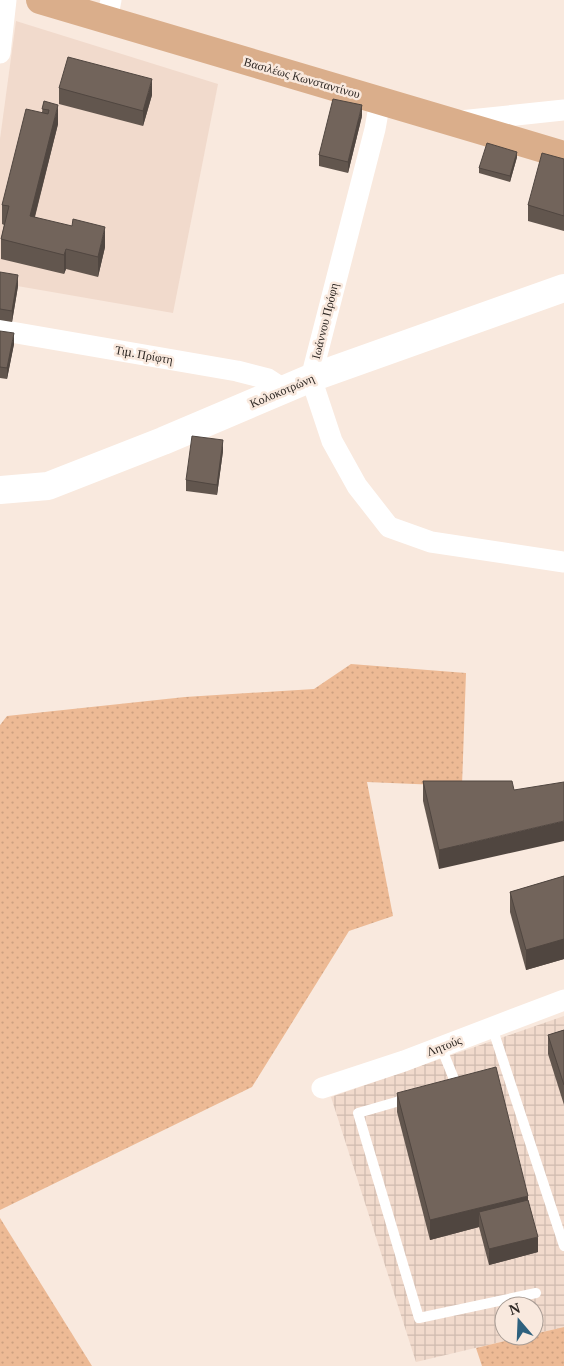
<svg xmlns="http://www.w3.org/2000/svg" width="564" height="1366" viewBox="0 0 564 1366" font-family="'PT Serif',serif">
  <defs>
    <pattern id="industrial-grid" width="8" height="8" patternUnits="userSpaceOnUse" patternTransform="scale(1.25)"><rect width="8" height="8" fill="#f1dacc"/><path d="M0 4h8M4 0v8" fill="none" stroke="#cfbbaf"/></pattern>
    <pattern id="grass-dots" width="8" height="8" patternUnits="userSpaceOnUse" patternTransform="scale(1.25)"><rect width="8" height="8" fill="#edba95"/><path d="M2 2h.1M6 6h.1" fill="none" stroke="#cca080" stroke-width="1.8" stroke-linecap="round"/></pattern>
  </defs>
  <rect width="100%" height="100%" fill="#f9e9de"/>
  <path fill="#f1dacc" d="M16,21L218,84L173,313L0,283V139Z"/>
  <path fill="url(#industrial-grid)" d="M564,1016V1327L534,1334V1306H504V1336H526L416,1362L331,1097Z"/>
  <g fill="url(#grass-dots)">
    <path d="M351,664L466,673L462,786L367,782L393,916L349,931L252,1087L0,1210V725L7,716L185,697L314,689Z"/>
    <path d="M0,1218L92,1366H0Z"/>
    <path d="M564,1327V1366H482L476,1348L526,1336H534V1334Z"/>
  </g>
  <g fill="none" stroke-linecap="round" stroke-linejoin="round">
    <g stroke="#fff" stroke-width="10">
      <path d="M492,1027L564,1246"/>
      <path d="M441,1047L456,1084L450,1086"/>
      <path d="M410,1098L358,1113L419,1318L536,1293"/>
    </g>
    <g stroke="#fff" stroke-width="21">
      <path d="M107,20L111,0"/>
      <path d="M0,53L6,0"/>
      <path d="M380,101L375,129L311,378L332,441L357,486L389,527L431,542L564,562"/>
      <path d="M460,121L564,110"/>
      <path d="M0,330L237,371L268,379L285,390"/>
      <path d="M322,1088L404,1061L564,1000"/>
    </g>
    <path stroke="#fff" stroke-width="28" d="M0,490L48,486L163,441L311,378L564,288"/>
    <path stroke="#daae8b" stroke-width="28" d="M40,0L564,155"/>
  </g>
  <g fill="#62564e">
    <path d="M59,88L152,95L143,126L59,104Z"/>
    <path d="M44,101L58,124L35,217L105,247L98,277L66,269L64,274L1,259V239L4,225L2,224V205L42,112Z"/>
    <path d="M362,116L348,173L319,166V155Z"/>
    <path d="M517,157L510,182L479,173V168Z"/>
    <path d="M564,159V231L528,221V205Z"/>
    <path d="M0,272L18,286L12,322L0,320Z"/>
    <path d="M0,331L14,344L7,379L0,378Z"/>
    <path d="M223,451L217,495L186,491V480Z"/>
    <path d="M423,781H512L439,869L423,801Z"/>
    <path d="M564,876V959L526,970L510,912V892Z"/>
    <path d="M564,1030V1105L548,1054V1035Z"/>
    <path d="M397,1093L528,1200L538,1252L489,1265L479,1227L430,1240L397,1112Z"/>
  </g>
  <g fill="#504640">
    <path d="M152,79V95L143,126V111Z"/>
    <path d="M58,105V124L30,235V216Z"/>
    <path d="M362,105V116L348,173V162Z"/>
    <path d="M517,152V157L510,182V176Z"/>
    <path d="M105,227V247L98,277V257Z"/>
    <path d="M66,249V269L64,274V255Z"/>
    <path d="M18,275V286L12,322V311Z"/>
    <path d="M14,333V344L7,379V368Z"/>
    <path d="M223,440V451L217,495V485Z"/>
    <path d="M564,821V841L439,869V850Z"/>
    <path d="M564,939V959L526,970V950Z"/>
    <path d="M528,1196V1215L479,1212V1227L430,1240V1220Z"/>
    <path d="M538,1237V1252L489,1265V1249Z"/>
  </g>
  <g fill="#72645b" stroke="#504640">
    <path d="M68,57L152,79L143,111L59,88Z"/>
    <path d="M333,99L362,105L348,162L319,155Z"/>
    <path d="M44,101L58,105L30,216L72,226L73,219L105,227L98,257L66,249L64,255L1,239L9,206L2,205L26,109L48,114L49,110L42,109Z"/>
    <path d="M487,143L517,152L510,176L479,168Z"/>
    <path d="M542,153L564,159V216L528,205Z"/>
    <path d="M0,272L18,275L12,311L0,309Z"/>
    <path d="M0,331L14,333L7,368L0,367Z"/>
    <path d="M192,436L223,440L217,485L186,480Z"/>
    <path d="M423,781H512L514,790L564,782V821L439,850Z"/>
    <path d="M564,876V939L526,950L510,892Z"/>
    <path d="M564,1030V1085L548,1035Z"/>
    <path d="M496,1067L528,1196L430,1220L397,1093Z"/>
    <path d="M528,1200L538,1237L489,1249L479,1212Z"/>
  </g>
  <g text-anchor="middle" stroke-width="5" stroke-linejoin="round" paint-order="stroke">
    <g font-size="12" fill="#2e2824" stroke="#f9e9de">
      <text transform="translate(302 78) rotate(16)" y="4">Βασιλέως Κωνσταντίνου</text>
      <text transform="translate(325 321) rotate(-76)" y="4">Ιωάννου Πρόφη</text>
      <text transform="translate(144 355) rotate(10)" y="4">Τιμ. Πρίφτη</text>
      <text transform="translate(282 391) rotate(-23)" y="4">Κολοκοτρώνη</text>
      <text transform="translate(444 1046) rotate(-21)" y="4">Λητούς</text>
    </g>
  </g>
  <g transform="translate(519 1321) rotate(341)"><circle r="24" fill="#f9e9de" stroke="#a89c94"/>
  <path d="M0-4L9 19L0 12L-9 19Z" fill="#2e617e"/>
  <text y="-8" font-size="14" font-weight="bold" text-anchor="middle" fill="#2e2824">N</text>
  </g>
</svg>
